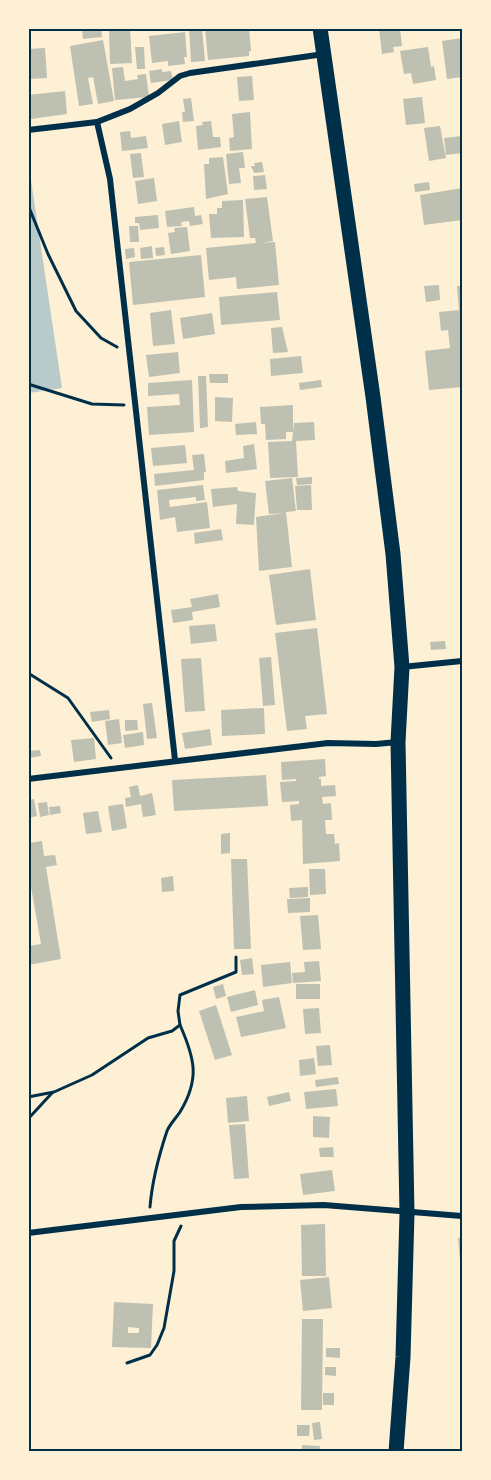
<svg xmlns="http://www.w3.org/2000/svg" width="491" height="1480" viewBox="0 0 491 1480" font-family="'IBM Plex Sans',sans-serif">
  <rect width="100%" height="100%" fill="#fdf0d5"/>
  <path fill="#b9caca" d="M28,160L62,388L29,393H28Z"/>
  <g fill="#bec0b2" fill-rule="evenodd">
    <path d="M82,28H101L102,37L83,39Z"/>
    <path d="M109,28H130L132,63L110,64Z"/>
    <path d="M189,28H202L205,61L191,62Z"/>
    <path d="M205,28H249L251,51H249V56L208,60Z"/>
    <path d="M379,28H400L402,46L393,47L394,52L382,54Z"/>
    <path d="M185,32L187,57H184L185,64L168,66V61L152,63L149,36Z"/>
    <path d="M462,38V77L447,79L442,41Z"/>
    <path d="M103,40L114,101L98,104L93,77L88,78L93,104L79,106L70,46Z"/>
    <path d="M135,47H144L145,69H137Z"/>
    <path d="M428,47L431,67L434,66L436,80L413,84L411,73L404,74L400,51Z"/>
    <path d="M45,48L47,78L29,79L28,49Z"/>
    <path d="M123,67L125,81L138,79L137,75L146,74L149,97L115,100L112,68Z"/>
    <path d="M162,69V72L171,71L173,80L151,83L149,71Z"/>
    <path d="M252,76L254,100L239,101L237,77Z"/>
    <path d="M65,91L67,114L31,119L28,95Z"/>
    <path d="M422,97L425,123L406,125L403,99Z"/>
    <path d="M191,98L194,121L183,122L182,112H185L183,99Z"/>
    <path d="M250,112L252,149L230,151L229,138L234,137L232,114Z"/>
    <path d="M179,121L182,142L165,145L162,124Z"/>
    <path d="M211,121L213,137H220L221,147L198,150L196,126L203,125L202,122Z"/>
    <path d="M440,126L446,158L429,161L424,128Z"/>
    <path d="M130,131L131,138L146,136L148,148L122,151L120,132Z"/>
    <path d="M462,136V153L446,155L444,138Z"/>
    <path d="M243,152L245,168H239L241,183L229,184L226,154Z"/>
    <path d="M141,153L144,177L133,178L130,154Z"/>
    <path d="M223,157L228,194L206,199L204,164H209V158Z"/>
    <path d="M262,162L264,172L254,173L251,166H255L254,163Z"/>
    <path d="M265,175L267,189L254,190L253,176Z"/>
    <path d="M154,178L157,201L138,204L135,181Z"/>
    <path d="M429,182L430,190L415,192L414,184Z"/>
    <path d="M462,188V220L424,225L420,195Z"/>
    <path d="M267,197L273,241L262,243L275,242L279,285L237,289L236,277L209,280L206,248L256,243L255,238H250L245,199Z"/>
    <path d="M243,200L244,237L211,238L209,214H217V208H222V201Z"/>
    <path d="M194,207L195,216L201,215L203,224L190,226L189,221L181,222L182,226L167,227L165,211Z"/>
    <path d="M158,215L159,228L140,230L139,223H135V217Z"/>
    <path d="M129,226H138L139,242H130Z"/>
    <path d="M187,227L190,251L171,254L168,233L175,232L174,228Z"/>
    <path d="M152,246L153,258L141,259L140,248Z"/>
    <path d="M164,247L165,255L156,256L155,248Z"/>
    <path d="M134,248L135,257L126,259L125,249Z"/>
    <path d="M201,255L205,297L133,305L129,262Z"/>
    <path d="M439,285L440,300L426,302L424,286Z"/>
    <path d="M457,286H462V387L429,390L425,351L450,348L448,330L441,331L439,312L459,310Z"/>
    <path d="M277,292L280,320L221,325L219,297Z"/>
    <path d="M171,310L175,344L153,346L150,313Z"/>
    <path d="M212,313L215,334L183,339L180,318Z"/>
    <path d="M282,327L288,352L273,353L271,328Z"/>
    <path d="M178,352L180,373L149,377L146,355Z"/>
    <path d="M301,356L303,373L271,376L270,359Z"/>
    <path d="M209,374H228V383H210Z"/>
    <path d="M198,376H206L208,427L200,428Z"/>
    <path d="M192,380L194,432L149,435L147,407L180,405L179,394L148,396V383Z"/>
    <path d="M321,380L322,387L300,390L299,383Z"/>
    <path d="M215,397L233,398L232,422L215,421Z"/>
    <path d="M293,405V432H286V439L266,440L265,424H261L260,407Z"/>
    <path d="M256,422L257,434L236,435L235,424Z"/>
    <path d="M314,422L315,440L296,441L298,477L270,478L268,442L292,441L294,423Z"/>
    <path d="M254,444L257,469L226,473L225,461L244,458L243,446Z"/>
    <path d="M185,445L187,463L153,466L151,448Z"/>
    <path d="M204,454L206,472H204V480L155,486L154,474L194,470L192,455Z"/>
    <path d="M312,477V484L297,485L296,478Z"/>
    <path d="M292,478L296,511L286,512L292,567L259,571L256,517L284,513L269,514L265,481Z"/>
    <path d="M203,485L205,500L196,501V497L169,500L170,507L207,502L210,528L177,532L175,517L160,520L157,490Z"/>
    <path d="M311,485L312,510H297L295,486Z"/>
    <path d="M237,487L238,491L256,493L254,525L236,524L237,504L213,507L211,489Z"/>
    <path d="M221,529L223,540L195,544L194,533Z"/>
    <path d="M310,569L316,620L276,625L269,575Z"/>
    <path d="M218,594L220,607L192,612L193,620L173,623L171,610L192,607L190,599Z"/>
    <path d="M215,624L217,641L191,644L189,626Z"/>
    <path d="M317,628L327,714L305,716L307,729L287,731L275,633Z"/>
    <path d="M445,641L446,649L431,650L430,642Z"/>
    <path d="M271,657L275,705L263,706L259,658Z"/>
    <path d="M201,658L205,711L185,712L181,659Z"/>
    <path d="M152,703L157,738L147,739L143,704Z"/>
    <path d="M264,708L265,734L222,736L221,710Z"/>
    <path d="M109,710L110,719L92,722L90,712Z"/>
    <path d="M119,719L122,743L108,745L105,721Z"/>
    <path d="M125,720H137L138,730L125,731Z"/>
    <path d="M210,729L212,745L185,749L182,733Z"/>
    <path d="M143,732L144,745L125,748L123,735Z"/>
    <path d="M94,738L96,759L74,762L71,740Z"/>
    <path d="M40,750L41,756L28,758V751Z"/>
    <path d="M325,759L326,776L319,777V779H321V786L335,785L336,796L322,797L323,804L331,803L332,820H325L326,834H334L335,844L339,843L340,861L303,864L302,820L291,821L290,805L299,804V801L282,802L280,782L296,781V779L282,780L281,762Z"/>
    <path d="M266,775L268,806L174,811L172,780Z"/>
    <path d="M138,785L140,796L152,793L156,815L143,817L141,804L126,807L125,798L131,797L129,787Z"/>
    <path d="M34,799L37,816L28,818V800Z"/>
    <path d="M47,802L49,815L40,817L38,803Z"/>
    <path d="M123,804L127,828L112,831L108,806Z"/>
    <path d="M60,806L61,813L50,815L49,807Z"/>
    <path d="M98,811L102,832L86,834L83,813Z"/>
    <path d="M230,833V853L221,854V834Z"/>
    <path d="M42,841L44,856L55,855L57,865L46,867L61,959L28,965V946L41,944L28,870V843Z"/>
    <path d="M231,859H247L251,949H234Z"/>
    <path d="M309,869H325L326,894L310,895Z"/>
    <path d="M173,876L174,891L162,892L161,878Z"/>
    <path d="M308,887V897L290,898L289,888Z"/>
    <path d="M310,898V912L288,913L287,899Z"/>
    <path d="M318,915L321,949L303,950L300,916Z"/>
    <path d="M252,958L254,974L242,975L240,960Z"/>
    <path d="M319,961L321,981L293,983L292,973L305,972L304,962Z"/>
    <path d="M290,962L292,983L263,987L261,965Z"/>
    <path d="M223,984L226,996L216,999L213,987Z"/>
    <rect x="296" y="984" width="24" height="15"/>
    <path d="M255,990L258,1005L231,1012L227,997Z"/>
    <path d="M279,997L286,1028L241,1037L236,1017L264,1011L262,1000Z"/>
    <path d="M216,1005L232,1055L215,1060L199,1011Z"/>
    <path d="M319,1008L321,1033L305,1034L303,1009Z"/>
    <path d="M330,1045L332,1065L318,1066L316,1046Z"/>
    <path d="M314,1058L316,1074L300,1076L299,1060Z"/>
    <path d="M338,1077L339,1084L316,1087L315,1080Z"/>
    <path d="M336,1089L338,1106L306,1109L304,1092Z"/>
    <path d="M289,1092L291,1101L269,1106L267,1097Z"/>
    <path d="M247,1096L249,1121L228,1123L226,1098Z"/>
    <path d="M313,1116L330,1117L329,1138L313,1137Z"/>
    <path d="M245,1124L249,1178L234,1179L229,1125Z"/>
    <path d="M333,1147L334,1157H320L319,1148Z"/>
    <path d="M332,1170L335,1191L303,1195L300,1174Z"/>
    <path d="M325,1224L326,1276H302L301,1225Z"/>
    <path d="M458,1238H462V1260H460Z"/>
    <path d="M329,1277L332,1308L303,1311L300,1280Z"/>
    <path d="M114,1302L153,1304L151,1348L112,1347ZM128,1327L139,1328V1333H128Z"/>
    <path d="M302,1319H323L322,1410H301Z"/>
    <path d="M326,1348H340V1358L326,1357Z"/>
    <path d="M325,1367H336V1376L325,1375Z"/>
    <rect x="323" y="1393" width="11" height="12"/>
    <path d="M320,1422L322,1439L314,1440L312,1423Z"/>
    <path d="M297,1425H310L309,1436H297Z"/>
    <path d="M302,1445L320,1446L319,1452H302Z"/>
  </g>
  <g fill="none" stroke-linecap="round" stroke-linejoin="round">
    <g stroke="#003049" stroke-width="3">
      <path d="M28,205L48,254L76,311L101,338L117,347"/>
      <path d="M28,384L92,404L124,405"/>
      <path d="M28,673L68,698L111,758"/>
      <path d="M28,1097L54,1092L92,1075L148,1038L172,1031L180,1025L178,1011L180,995L236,972V957"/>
      <path d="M28,1119L52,1093"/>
      <path d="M150,1207C152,1182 159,1155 167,1131C170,1124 176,1118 180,1112C200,1079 195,1059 180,1025"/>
      <path d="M127,1363L150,1355L157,1345L164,1328L174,1271V1241L181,1226"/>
    </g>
    <g stroke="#003049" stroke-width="6">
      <path d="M97,122L110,179L175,760"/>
      <path d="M28,130L97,122L130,109L158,93L180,76L190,73L324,54"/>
      <path d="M402,667L462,661"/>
      <path d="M28,779L328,743L376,744L398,742"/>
      <path d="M28,1233L241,1207L324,1205L462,1216"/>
    </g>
    <path stroke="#003049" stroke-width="15" d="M320,28L373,397L393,554L402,667L398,742L407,1213L403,1357L396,1452"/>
  </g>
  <rect width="491" height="1480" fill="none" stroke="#fdf0d5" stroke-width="60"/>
  <rect x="30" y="30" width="431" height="1420" fill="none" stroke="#003049" stroke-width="2"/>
</svg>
